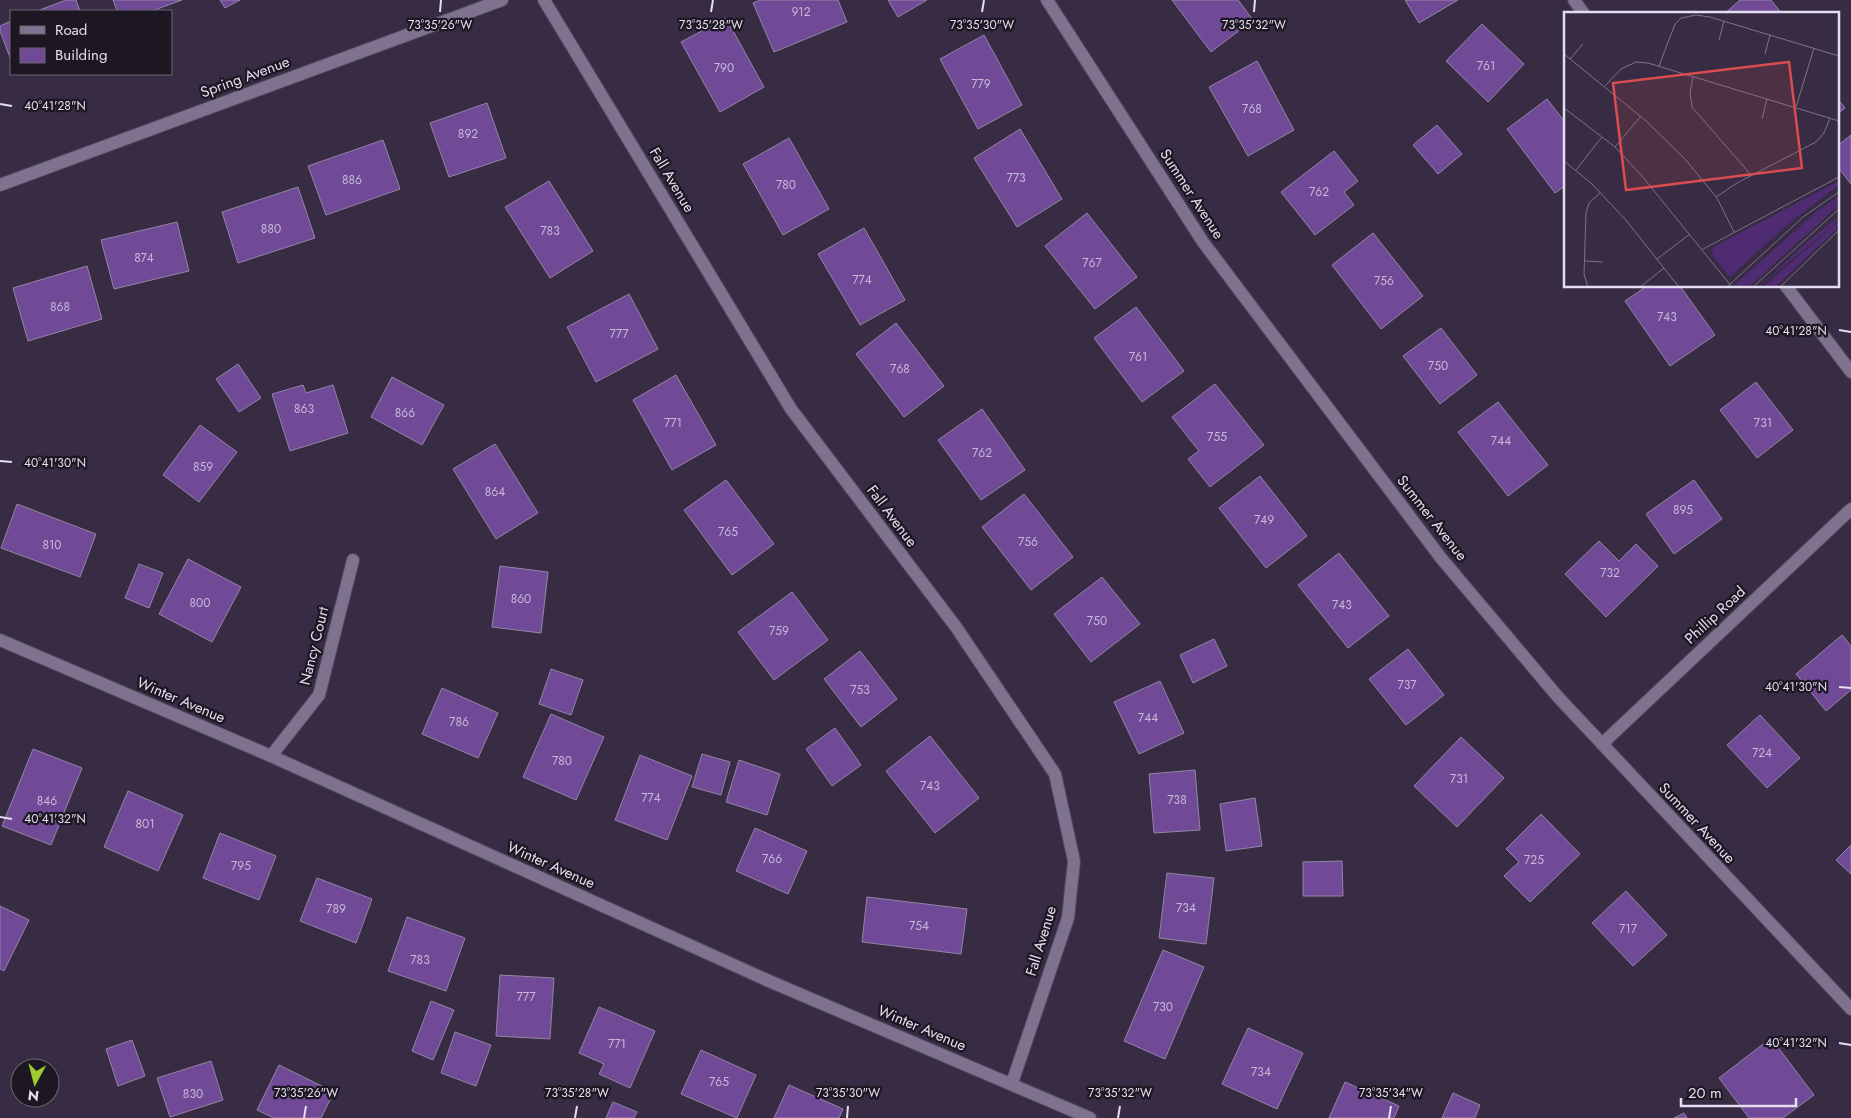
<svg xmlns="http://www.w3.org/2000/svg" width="1851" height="1118" viewBox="0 0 1851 1118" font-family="Jost,sans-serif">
  <rect width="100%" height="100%" fill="#372c44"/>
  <g fill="#704997" stroke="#9386a3">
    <path d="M66,0H76L80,11H37Z"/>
    <path d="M113,0H182L152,11H117Z"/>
    <path d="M220,0H240L225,8Z"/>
    <path d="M760,0H838L847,22L774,52L753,3Z"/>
    <path d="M888,0H927L898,17Z"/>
    <path d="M1172,0H1238L1253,20L1211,52Z"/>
    <path d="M1405,0H1458L1419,23Z"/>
    <path d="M1740,0H1771L1782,14H1724Z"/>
    <path d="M726,18L764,87L720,112L681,42Z"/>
    <path d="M11,21V60L0,31V26Z"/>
    <path d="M1482,24L1524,64L1488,102L1446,61Z"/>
    <path d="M984,35L1022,105L978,129L940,59Z"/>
    <path d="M1257,61L1294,130L1248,156L1209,87Z"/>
    <path d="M1837,98L1845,108L1837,114Z"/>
    <path d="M1547,99L1565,122V186L1555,193L1507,129Z"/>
    <path d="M487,103L506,158L449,177L430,123Z"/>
    <path d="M1437,125L1462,154L1438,174L1413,145Z"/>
    <path d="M1020,129L1062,199L1017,227L974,158Z"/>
    <path d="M1851,135V184L1837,166V146Z"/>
    <path d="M789,138L829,209L783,235L743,164Z"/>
    <path d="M383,140L400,189L326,215L308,166Z"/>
    <path d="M1334,151L1358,181L1344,192L1354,205L1315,235L1281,192Z"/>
    <path d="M549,181L593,251L550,278L505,207Z"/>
    <path d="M298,187L315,238L238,263L222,212Z"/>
    <path d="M1087,213L1137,277L1095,309L1045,246Z"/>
    <path d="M177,222L189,271L114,289L101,240Z"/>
    <path d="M864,228L905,300L860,325L818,254Z"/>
    <path d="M1373,233L1423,296L1381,329L1332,265Z"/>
    <path d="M87,266L102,319L28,341L13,288Z"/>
    <path d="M1647,286H1680L1715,335L1670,366L1625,301Z"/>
    <path d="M629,294L658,349L596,382L567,327Z"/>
    <path d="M1136,307L1184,371L1142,402L1094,338Z"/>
    <path d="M896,323L944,386L904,417L856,354Z"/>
    <path d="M1441,328L1477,375L1440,404L1403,356Z"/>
    <path d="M238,364L261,398L239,412L216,379Z"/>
    <path d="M676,375L716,445L672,470L633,400Z"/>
    <path d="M392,377L444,405L422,445L371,417Z"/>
    <path d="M1756,382L1793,430L1757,458L1720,410Z"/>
    <path d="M1215,384L1264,445L1210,487L1188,459L1199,451L1172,417Z"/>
    <path d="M303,385L306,393L333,385L348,433L290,451L272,394Z"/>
    <path d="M1498,402L1548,465L1508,496L1458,432Z"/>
    <path d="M982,409L1025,470L981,500L938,440Z"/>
    <path d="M200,425L237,452L199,502L163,475Z"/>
    <path d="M495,444L538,513L496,539L453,469Z"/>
    <path d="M1260,476L1307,536L1266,568L1219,508Z"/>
    <path d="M726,480L774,544L732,575L684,510Z"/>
    <path d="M1694,480L1722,519L1674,554L1646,514Z"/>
    <path d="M1024,494L1073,557L1031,590L982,527Z"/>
    <path d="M17,504L96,534L80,577L1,548Z"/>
    <path d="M1599,541L1619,561L1636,544L1658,566L1606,617L1565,574Z"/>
    <path d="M1339,553L1389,616L1348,648L1298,585Z"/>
    <path d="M188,559L241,587L212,642L159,614Z"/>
    <path d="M139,564L163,573L149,608L125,598Z"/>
    <path d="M500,566L548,572L541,633L492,627Z"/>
    <path d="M1102,577L1140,624L1091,662L1054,614Z"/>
    <path d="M792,592L828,640L774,680L738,632Z"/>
    <path d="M1842,635L1851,646V690L1826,711L1796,674Z"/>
    <path d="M1214,639L1227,666L1193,683L1180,655Z"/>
    <path d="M1408,649L1444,695L1406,725L1369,679Z"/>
    <path d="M860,651L897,699L861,727L824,679Z"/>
    <path d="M551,669L583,680L571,715L539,704Z"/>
    <path d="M1160,681L1184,733L1139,754L1114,702Z"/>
    <path d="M442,688L498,713L478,758L422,734Z"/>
    <path d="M551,714L604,737L576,800L523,777Z"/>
    <path d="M1760,715L1800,758L1767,788L1727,745Z"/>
    <path d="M835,728L861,765L832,786L806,749Z"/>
    <path d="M930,736L979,798L935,833L886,771Z"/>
    <path d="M1461,737L1504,778L1457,827L1414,786Z"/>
    <path d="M33,749L82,768L51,845L2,826Z"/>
    <path d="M702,754L730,762L721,795L692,787Z"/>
    <path d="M640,755L692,776L667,840L615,820Z"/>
    <path d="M739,760L780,774L767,815L726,802Z"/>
    <path d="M1195,770L1200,830L1154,833L1149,774Z"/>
    <path d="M128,791L183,815L158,871L104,847Z"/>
    <path d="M1255,798L1262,846L1226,851L1220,804Z"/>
    <path d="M1541,814L1580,854L1530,902L1504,876L1519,862L1506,849Z"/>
    <path d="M755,828L807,851L788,894L736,871Z"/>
    <path d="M220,833L276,856L259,900L203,878Z"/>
    <path d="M1851,845V874L1836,860Z"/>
    <path d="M1342,861L1343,896H1303V862Z"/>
    <path d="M1167,873L1214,878L1206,944L1159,938Z"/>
    <path d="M317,878L372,899L356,943L300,921Z"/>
    <path d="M1626,891L1667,935L1633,966L1592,923Z"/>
    <path d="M867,897L967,909L961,954L862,942Z"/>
    <path d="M0,906L29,920L4,971L0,969Z"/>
    <path d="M407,917L465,938L446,991L388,971Z"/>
    <path d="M1163,950L1204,967L1165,1059L1124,1041Z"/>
    <path d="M500,975L554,978L550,1039L496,1036Z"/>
    <path d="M431,1001L454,1010L433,1060L412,1051Z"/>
    <path d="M599,1007L655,1031L630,1088L599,1074L604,1064L579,1053Z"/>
    <path d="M1248,1028L1303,1053L1277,1109L1222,1084Z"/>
    <path d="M455,1032L491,1045L476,1086L441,1073Z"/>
    <path d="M1771,1038L1814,1095L1783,1118H1749L1719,1078Z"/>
    <path d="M132,1040L145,1076L118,1086L106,1049Z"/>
    <path d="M701,1050L756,1075L737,1118L681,1094Z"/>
    <path d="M211,1061L223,1100L170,1117L157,1078Z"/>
    <path d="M279,1065L334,1092L321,1118H274L257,1110Z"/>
    <path d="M1345,1082L1399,1106L1394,1118H1329Z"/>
    <path d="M789,1085L843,1109L839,1118H774Z"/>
    <path d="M1453,1093L1480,1105L1475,1118H1442Z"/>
    <path d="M613,1102L637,1112L634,1118H606Z"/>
    <path d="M1684,1113L1687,1118H1674Z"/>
  </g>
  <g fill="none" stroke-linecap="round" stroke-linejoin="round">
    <g stroke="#51495d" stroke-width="14">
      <g id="minor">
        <path d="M544,0L791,409L956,627L1055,774L1074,861L1068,918L1012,1083"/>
        <path d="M1047,0L1203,242L1441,558L1558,697L1851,1009"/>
        <path d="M1574,0L1584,14"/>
        <path d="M0,185L502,0"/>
        <path d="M1786,286L1851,372"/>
        <path d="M0,640L271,756L769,981L1090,1118"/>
        <path d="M1602,744L1851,509"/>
        <path d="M271,756L319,695L353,560"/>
      </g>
    </g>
    <use href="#minor" stroke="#7e728e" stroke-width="12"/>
  </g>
  <path fill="none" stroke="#e4deee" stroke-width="2" d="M440,12L441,0M711,12L713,0M982,12L984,0M1254,12L1255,0M0,104L12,106M1839,330L1851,332M0,461L12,462M1839,687L1851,688M0,817L12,819M1839,1043L1851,1045M304,1118L306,1106M575,1118L577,1106M847,1118L848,1106M1118,1118L1120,1106M1389,1118L1391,1106"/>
  <g text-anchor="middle" stroke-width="4.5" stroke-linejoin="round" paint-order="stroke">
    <g font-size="12" fill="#c7b9d8">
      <text x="801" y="16">912</text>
      <text x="1486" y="70">761</text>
      <text x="724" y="72">790</text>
      <text x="981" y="88">779</text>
      <text x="1252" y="113">768</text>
      <text x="468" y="138">892</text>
      <text x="1016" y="182">773</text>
      <text x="352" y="184">886</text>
      <text x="786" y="189">780</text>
      <text x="1319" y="196">762</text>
      <text x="271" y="233">880</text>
      <text x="550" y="235">783</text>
      <text x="144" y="262">874</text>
      <text x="1092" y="267">767</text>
      <text x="862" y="284">774</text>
      <text x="1384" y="285">756</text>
      <text x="60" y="311">868</text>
      <text x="1667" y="321">743</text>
      <text x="619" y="338">777</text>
      <text x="1138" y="361">761</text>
      <text x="1438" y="370">750</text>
      <text x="900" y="373">768</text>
      <text x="304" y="413">863</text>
      <text x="405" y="417">866</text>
      <text x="673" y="427">771</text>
      <text x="1763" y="427">731</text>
      <text x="1217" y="441">755</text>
      <text x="1501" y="445">744</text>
      <text x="982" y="457">762</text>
      <text x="203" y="471">859</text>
      <text x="495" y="496">864</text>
      <text x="1683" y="514">895</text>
      <text x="1264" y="524">749</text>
      <text x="728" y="536">765</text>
      <text x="1028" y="546">756</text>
      <text x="52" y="549">810</text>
      <text x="1610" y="577">732</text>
      <text x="521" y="603">860</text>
      <text x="200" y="607">800</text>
      <text x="1342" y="609">743</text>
      <text x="1097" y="625">750</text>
      <text x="779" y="635">759</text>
      <text x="1407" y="689">737</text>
      <text x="860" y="694">753</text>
      <text x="1148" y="722">744</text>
      <text x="459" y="726">786</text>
      <text x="1762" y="757">724</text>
      <text x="562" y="765">780</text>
      <text x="1459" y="783">731</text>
      <text x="930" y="790">743</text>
      <text x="651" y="802">774</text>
      <text x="1177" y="804">738</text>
      <text x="47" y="805">846</text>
      <text x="145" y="828">801</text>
      <text x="772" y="863">766</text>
      <text x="1534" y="864">725</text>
      <text x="241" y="870">795</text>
      <text x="1186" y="912">734</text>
      <text x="336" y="913">789</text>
      <text x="919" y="930">754</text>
      <text x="1628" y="933">717</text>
      <text x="420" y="964">783</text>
      <text x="526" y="1001">777</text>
      <text x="1163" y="1011">730</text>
      <text x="617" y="1048">771</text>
      <text x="1261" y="1076">734</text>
      <text x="719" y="1086">765</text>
      <text x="193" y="1098">830</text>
    </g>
    <g font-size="15" fill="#e4deee" stroke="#1c1722">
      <text transform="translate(245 77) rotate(-20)" y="5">Spring Avenue</text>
      <text transform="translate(672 180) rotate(59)" y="5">Fall Avenue</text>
      <text transform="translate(1192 194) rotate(57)" y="5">Summer Avenue</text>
      <text transform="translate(892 516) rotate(53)" y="5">Fall Avenue</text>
      <text transform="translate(1432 518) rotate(52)" y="5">Summer Avenue</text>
      <text transform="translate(1715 615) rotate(-43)" y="5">Phillip Road</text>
      <text transform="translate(314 646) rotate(-76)" y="5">Nancy Court</text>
      <text transform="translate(181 700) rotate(23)" y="5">Winter Avenue</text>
      <text transform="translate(1697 823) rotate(47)" y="5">Summer Avenue</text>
      <text transform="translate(551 865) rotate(24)" y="5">Winter Avenue</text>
      <text transform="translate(1041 941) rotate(-73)" y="5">Fall Avenue</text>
      <text transform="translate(922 1028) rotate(23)" y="5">Winter Avenue</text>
    </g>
  </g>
  <g transform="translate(1564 12)">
    <rect width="275" height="275" fill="#372c44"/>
    <path d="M275,173L222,214L166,265L164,263L177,255L207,224ZM275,184V193L185,275H168L252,200ZM275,204L270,213L195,275L243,230Z" fill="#4f2b72"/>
    <path d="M275,169V173L207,224L177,255L164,263L150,245L147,238L151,234ZM275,209V215L211,275H199Z" fill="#4f2b72"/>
    <path fill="none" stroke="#7c7388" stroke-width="1" d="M155,28L160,9M0,42L81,108L121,147L153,186L170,220M201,42L206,23M6,47L19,32M95,54L111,12L117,6L132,3L146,5L275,44M129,65L126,81L128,95L187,163M41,74L57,57L72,50L84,51L275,109M232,95L250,36M0,96L51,135L78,164L168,275M198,107L203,87M51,135L77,104M0,149L28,172L61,207L115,275M12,158L37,126M152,185L173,171L252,130L260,121L266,106M139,237L275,165M93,247L126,222M21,249L39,250M24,275L20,262L22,201L25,191L36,181M76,275L100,256M163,275L239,205L275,180M189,275L275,197M216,275L275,218"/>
    <path fill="#d94c50" fill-opacity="0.15" stroke="#d94c50" stroke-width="2.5" d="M225,50L238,156L62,178L49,71Z"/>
    <rect width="275" height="275" fill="none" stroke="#e4deee" stroke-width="2.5"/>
  </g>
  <g font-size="12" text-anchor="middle" fill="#e4deee" stroke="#1c1722" stroke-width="4.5" stroke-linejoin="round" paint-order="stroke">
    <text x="440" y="29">73°35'26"W</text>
    <text x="711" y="29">73°35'28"W</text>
    <text x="982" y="29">73°35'30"W</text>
    <text x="1254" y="29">73°35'32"W</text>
    <text x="55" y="110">40°41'28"N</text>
    <text x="1796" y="335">40°41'28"N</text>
    <text x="55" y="467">40°41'30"N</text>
    <text x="1796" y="691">40°41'30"N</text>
    <text x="55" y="823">40°41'32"N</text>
    <text x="1796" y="1047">40°41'32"N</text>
    <text x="306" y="1097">73°35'26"W</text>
    <text x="577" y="1097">73°35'28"W</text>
    <text x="848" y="1097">73°35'30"W</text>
    <text x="1120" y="1097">73°35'32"W</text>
    <text x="1391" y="1097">73°35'34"W</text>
  </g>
  <rect x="10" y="10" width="162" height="65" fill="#1c1722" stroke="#6c6774"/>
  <rect x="20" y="26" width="25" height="8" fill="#7e728e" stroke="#6c6774"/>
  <text x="55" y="35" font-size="15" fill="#e4deee">Road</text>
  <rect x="20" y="48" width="25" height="15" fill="#704997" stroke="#6c6774"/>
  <text x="55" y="60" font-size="15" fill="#e4deee">Building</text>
  <g transform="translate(35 1083) rotate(187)"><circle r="24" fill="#1c1722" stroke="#6c6774"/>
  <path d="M0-4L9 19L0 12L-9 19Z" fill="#9eca2f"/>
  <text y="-8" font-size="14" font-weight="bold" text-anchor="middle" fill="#e4deee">N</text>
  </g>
  <path d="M1681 1098v8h115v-8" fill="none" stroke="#e4deee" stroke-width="2.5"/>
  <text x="1688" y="1098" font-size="15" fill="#e4deee" stroke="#1c1722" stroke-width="4" paint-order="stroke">20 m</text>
</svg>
